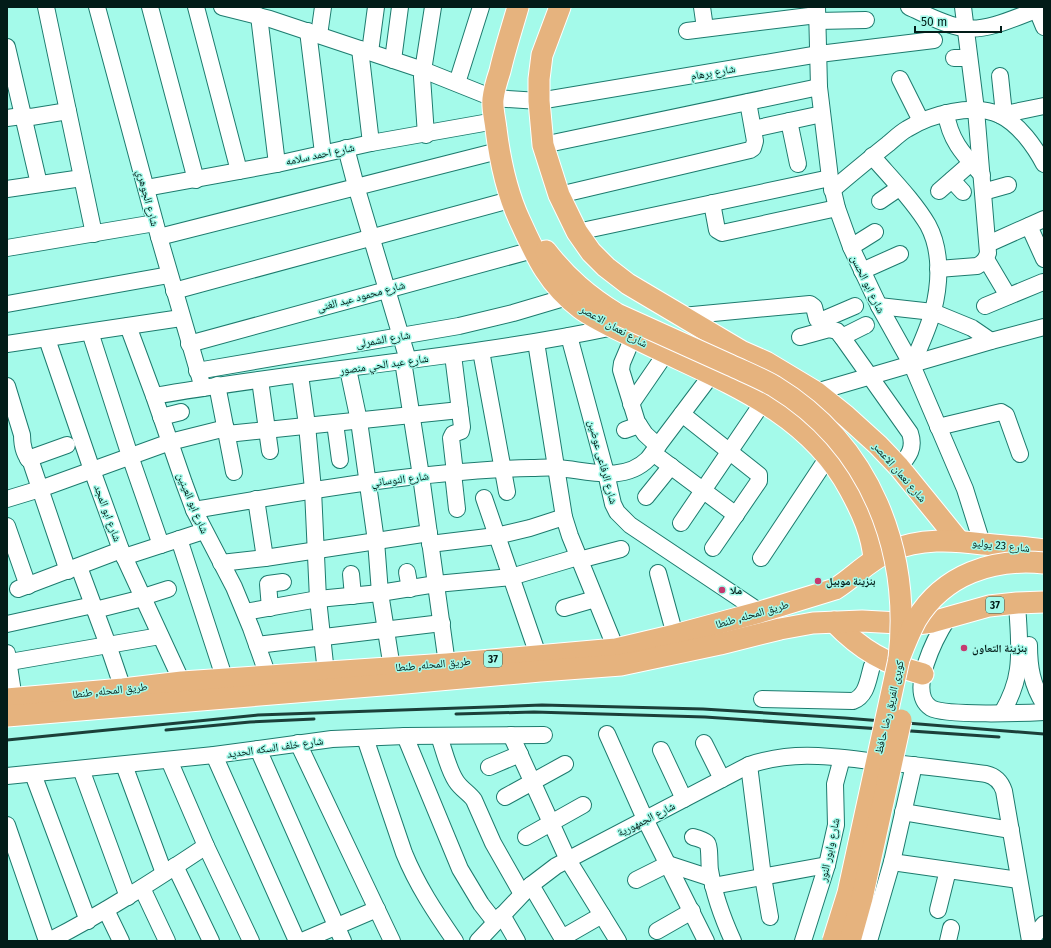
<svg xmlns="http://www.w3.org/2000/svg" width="1051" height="948" viewBox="0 0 1051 948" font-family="'Fira Sans','Noto Naskh Arabic',sans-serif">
  <rect width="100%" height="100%" fill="#a4faea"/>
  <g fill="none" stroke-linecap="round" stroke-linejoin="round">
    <g stroke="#1d7b6e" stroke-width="18">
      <g id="minor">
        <path d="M46,7L94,234"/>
        <path d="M97,7L159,237L203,388"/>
        <path d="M150,7L196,180"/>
        <path d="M196,7L239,171"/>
        <path d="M222,7L270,19L423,70L493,98L539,101L819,54L934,40"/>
        <path d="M702,7L705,28"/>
        <path d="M817,7L819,87L830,178L837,208L851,247L879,306L912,365L965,489L982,543"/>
        <path d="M909,7C927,15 945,25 964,28C988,32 1021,15 1044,7"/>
        <path d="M1037,10L1044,27"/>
        <path d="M259,16L277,164"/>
        <path d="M817,21L866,20"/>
        <path d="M308,31L323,153"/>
        <path d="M687,31L817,15"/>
        <path d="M319,35L323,7"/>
        <path d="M7,47L39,184"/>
        <path d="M360,49L371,143"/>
        <path d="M370,52L376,7"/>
        <path d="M954,58H969"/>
        <path d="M393,60L400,7"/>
        <path d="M1000,76L1004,114"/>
        <path d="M900,79L921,121"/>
        <path d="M457,83L481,7"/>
        <path d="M946,113C950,141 964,155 982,175"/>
        <path d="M1000,115L1044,106"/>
        <path d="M7,118L22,116L31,117L68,111"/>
        <path d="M789,121L798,164"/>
        <path d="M753,129L822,114"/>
        <path d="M426,135L422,77L433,7"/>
        <path d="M543,145L819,87"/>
        <path d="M346,148L356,186L408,360"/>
        <path d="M872,156C891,178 914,201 928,225C942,251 940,284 933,311C928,330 919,348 912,365"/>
        <path d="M952,180L963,192"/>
        <path d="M146,188L277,164L371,143L495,121"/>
        <path d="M7,189L82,178"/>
        <path d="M832,190C850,175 869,159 888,144C894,139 900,133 907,129C931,114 973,103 1000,115C1019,124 1035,147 1044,164"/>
        <path d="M939,191L971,163"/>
        <path d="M983,192L1008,185"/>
        <path d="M559,195L750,150L753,148L755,141L748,102"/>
        <path d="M880,201L899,188"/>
        <path d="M712,203L717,230L722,233L837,208"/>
        <path d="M1029,226L1044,259"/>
        <path d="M577,232L830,178"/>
        <path d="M159,237L498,151"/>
        <path d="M988,244L1044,219"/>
        <path d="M851,247L875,232"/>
        <path d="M7,248L155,223"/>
        <path d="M986,259L1008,296"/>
        <path d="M938,269L977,266C983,263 986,260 988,253L976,110L963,7"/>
        <path d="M862,271L900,254"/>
        <path d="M174,291L510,200"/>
        <path d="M7,304L169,275"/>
        <path d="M879,306L933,312L972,328L991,341"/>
        <path d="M985,306L1043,282"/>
        <path d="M682,316L810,304L814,307L817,319L820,321L855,306"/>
        <path d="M128,326L154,396L184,483L194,510L234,587L251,628L268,676"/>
        <path d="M90,332L130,456L161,545"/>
        <path d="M569,336L606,473L613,504L617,512L630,525L760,612"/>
        <path d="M633,337L622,363L621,370L637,422L645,434L658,446"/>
        <path d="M800,337L829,329L837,331L842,337L910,433C915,448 909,456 899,467"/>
        <path d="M842,337L866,325"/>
        <path d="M47,339L92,470L121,550L182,682"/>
        <path d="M536,342L564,517L570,536L616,649"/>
        <path d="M7,344L181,318"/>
        <path d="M189,344L533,250"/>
        <path d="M481,351L507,492"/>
        <path d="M453,355L462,427L461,431L453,434L451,438L455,473"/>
        <path d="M403,361L421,476L447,664"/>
        <path d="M348,369L359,421L376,541L380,593L392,668"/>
        <path d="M197,371L459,326L513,313L567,297"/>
        <path d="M300,375L307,425L313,490L318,599L326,673"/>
        <path d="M260,380L270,451"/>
        <path d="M217,385L234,472"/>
        <path d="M7,386L22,435C22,444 24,455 31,462L68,571"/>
        <path d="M816,392L991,341L1044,327"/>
        <path d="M154,396C307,369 462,359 614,327"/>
        <path d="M631,404L666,353"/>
        <path d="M682,414L759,475V481L713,548"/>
        <path d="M161,417L181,412"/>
        <path d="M335,423L340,460"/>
        <path d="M938,427L1001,412L1006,415L1020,454"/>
        <path d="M625,430L639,425"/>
        <path d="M227,434L460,410"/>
        <path d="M653,453L736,515"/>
        <path d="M28,459L67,445"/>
        <path d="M453,473L457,509"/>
        <path d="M646,497L671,466"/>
        <path d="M484,498L538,655"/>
        <path d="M7,499L40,489L170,442L226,428"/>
        <path d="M256,499L265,558"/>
        <path d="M194,510C306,491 418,471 531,468C540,468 550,467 559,468C589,471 624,483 648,459L712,374"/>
        <path d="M681,523L763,402"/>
        <path d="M7,526L28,586"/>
        <path d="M179,539L225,680"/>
        <path d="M430,544L496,536L530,528L564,517"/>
        <path d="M124,557L204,531"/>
        <path d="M761,558L828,457"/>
        <path d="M579,560L621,549"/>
        <path d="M221,563L265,558L429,533"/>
        <path d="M79,567L108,645L123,689"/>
        <path d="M407,572L410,589"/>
        <path d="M658,573L675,635"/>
        <path d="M351,574L353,596"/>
        <path d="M18,589L121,550"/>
        <path d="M143,597L168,589"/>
        <path d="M270,608L268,584L283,582"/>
        <path d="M564,608L595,599"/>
        <path d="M95,610L143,598"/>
        <path d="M245,612L318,599L380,593L436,584L511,577L578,557"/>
        <path d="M948,618C937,635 906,692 931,708C945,716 1025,713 1044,712"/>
        <path d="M7,624L93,605"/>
        <path d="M257,645L442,623"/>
        <path d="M1029,645C1029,667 1032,685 1044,704"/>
        <path d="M7,653L14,699"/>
        <path d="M10,662L160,636"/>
        <path d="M762,699L853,701C867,696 868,679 872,666"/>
        <path d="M1002,713C1010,699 1016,685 1018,669C1021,647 1018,624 1017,603"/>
        <path d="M607,734L645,819L706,941"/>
        <path d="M511,735L568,860L618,941"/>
        <path d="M405,736L460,869L481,904L495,922"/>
        <path d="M439,736C444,750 448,769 456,781C461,789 469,793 474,800L493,843L522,894"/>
        <path d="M365,738L404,853C417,885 435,912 455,941"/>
        <path d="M298,743L392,941"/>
        <path d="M704,743L722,779"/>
        <path d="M258,749L343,941"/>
        <path d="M661,750L684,799"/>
        <path d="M214,755L297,941"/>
        <path d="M169,760L206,846L251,941"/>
        <path d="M124,765L164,873"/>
        <path d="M749,765L763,877L770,917"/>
        <path d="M489,767L520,754"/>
        <path d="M81,769L128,897"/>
        <path d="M33,774L88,921"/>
        <path d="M7,776L214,755L332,739L405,736L544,735"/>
        <path d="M505,797L565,764"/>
        <path d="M903,812L1011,830"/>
        <path d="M7,825L47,941"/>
        <path d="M526,837L583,805"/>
        <path d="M693,837C697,838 704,840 707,843C710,845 709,865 710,870C714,895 723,919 733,941"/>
        <path d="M892,862L1019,880"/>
        <path d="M175,866L211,941"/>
        <path d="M636,880L668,864L711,878"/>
        <path d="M531,885L564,941"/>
        <path d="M713,886L827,865"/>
        <path d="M142,888L167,941"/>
        <path d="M106,910L121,941"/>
        <path d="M938,910L948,870"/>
        <path d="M502,915L517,941"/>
        <path d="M657,931L692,911"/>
        <path d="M562,938L602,915"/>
        <path d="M49,941C104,913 155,880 206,846"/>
        <path d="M302,941L377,909"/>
        <path d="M478,941L531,885L556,866L749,765C792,751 827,756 870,761C909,764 947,769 986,774C995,776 1001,782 1004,791L1030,941"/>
        <path d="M803,941L827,865L836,825L835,784L842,758"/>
        <path d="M869,941L892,862L914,765"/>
        <path d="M948,941L951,928"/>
        <path d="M1030,941L1044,924"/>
      </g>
    </g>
    <g stroke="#fff" stroke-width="23">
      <g id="major">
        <path d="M518,7C512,28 505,49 500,71C497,80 494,90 493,99C492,109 495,119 496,129C500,161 506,191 520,221C536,256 548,284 580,308C596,320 616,328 635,338C714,378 805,406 850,490C862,512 872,534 874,559"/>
        <path d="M560,7L542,55L539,79V101L543,145L559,195L577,232L591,252L606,267L628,284L741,351L766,362L816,392L846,416L878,445L899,467L959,541"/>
        <path d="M546,251C567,278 588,296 617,314"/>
        <path d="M834,622C861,650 886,664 923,674"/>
        <path d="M7,699L123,689L182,682L447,664L616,649L675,635L760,612L835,589C854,577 869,560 890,551C920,538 952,540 983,544C1004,546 1024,547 1044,550"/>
        <path d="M7,716L394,684L540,671L621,665L720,644L780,629L813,623L862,621L917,624L932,622L989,606L1017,603L1044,602"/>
      </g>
    </g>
    <use href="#minor" stroke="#fff" stroke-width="16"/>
    <use href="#major" stroke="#e6b37e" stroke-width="21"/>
    <g stroke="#1b3f39" stroke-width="3">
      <path d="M456,714L534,712L705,717L999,737"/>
      <path d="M166,730L250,722L314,719"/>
      <path d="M7,740L258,715L542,705L703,709L845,718L1044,734"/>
    </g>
    <g stroke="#fff" stroke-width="23" stroke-linecap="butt">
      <g id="major-bridge">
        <path d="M617,314C655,331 693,348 730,365C745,372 760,378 774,386C871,445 911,550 899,659"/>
        <path d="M833,941L848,893L899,659C904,646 909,633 916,620C944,574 993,558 1044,563"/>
        <path d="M850,941L862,898L901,720"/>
      </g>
    </g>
    <use href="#major-bridge" stroke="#e6b37e" stroke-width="21"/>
  </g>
  <g fill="#c53a70" stroke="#a4faea" stroke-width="1.5">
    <circle cx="818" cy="581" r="4"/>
    <circle cx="722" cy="590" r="4"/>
    <circle cx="964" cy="648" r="4"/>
  </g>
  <g text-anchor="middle" stroke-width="3" stroke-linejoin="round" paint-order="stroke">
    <g fill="#a4faea" stroke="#335f57" stroke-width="1">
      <rect x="986" y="597" width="18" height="16" rx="3"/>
      <rect x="484" y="651" width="18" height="16" rx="3"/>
    </g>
    <g font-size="10" font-weight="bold" fill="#021c18">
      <text x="995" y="609">37</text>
      <text x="493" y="663">37</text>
    </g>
    <g font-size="11" fill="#021c18" stroke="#a4faea">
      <text transform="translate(713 72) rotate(-10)" y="4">شارع برهام</text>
      <text transform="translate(320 154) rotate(-12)" y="4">شارع احمد سلامه</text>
      <text transform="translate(148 198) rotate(75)" y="4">شارع الجوهري</text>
      <text transform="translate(868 284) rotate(64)" y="4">شارع ابو الحسن</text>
      <text transform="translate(361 296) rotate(-15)" y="4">شارع محمود عبد الغنى</text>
      <text transform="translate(614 326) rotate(29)" y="4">شارع نعمان الاعصر</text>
      <text transform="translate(383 339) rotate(-10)" y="4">شارع الشمرلى</text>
      <text transform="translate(384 364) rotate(-8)" y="4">شارع عبد الحي منصور</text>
      <text transform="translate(603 462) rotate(75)" y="4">شارع الرفاعى عوضين</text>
      <text transform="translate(900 472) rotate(49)" y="4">شارع نعمان الاعصر</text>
      <text transform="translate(400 479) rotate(-7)" y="4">شارع النوساني</text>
      <text transform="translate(193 503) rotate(67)" y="4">شارع ابو العينين</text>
      <text transform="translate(108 513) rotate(70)" y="4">شارع ابو المجد</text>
      <text transform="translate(1001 545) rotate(6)" y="4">شارع 23 يوليو</text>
      <text transform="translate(752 614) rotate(-16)" y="4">طريق المحله, طنطا</text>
      <text transform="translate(433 664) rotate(-5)" y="4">طريق المحله, طنطا</text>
      <text transform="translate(110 690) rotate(-6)" y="4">طريق المحله, طنطا</text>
      <text transform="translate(889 707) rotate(-77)" y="4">كوبرى الفريق رضا حافظ</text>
      <text transform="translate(275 747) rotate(-8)" y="4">شارع خلف السكه الحديد</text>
      <text transform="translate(646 819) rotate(-27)" y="4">شارع الجمهورية</text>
      <text transform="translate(829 850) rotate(-78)" y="4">شارع وابور النور</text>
    </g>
    <g font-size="11" font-weight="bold" fill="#021c18" stroke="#a4faea" text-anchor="start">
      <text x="826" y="585">بنزينة موبيل</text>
      <text x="730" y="594">ملا</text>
      <text x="972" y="652">بنزينة التعاون</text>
    </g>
  </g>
  <rect width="1051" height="948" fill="none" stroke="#021c18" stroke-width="16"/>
  <path d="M915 26v6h86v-6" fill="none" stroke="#021c18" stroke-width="2"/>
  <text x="921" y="26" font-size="12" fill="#021c18" stroke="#a4faea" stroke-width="3" paint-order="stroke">50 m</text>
</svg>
